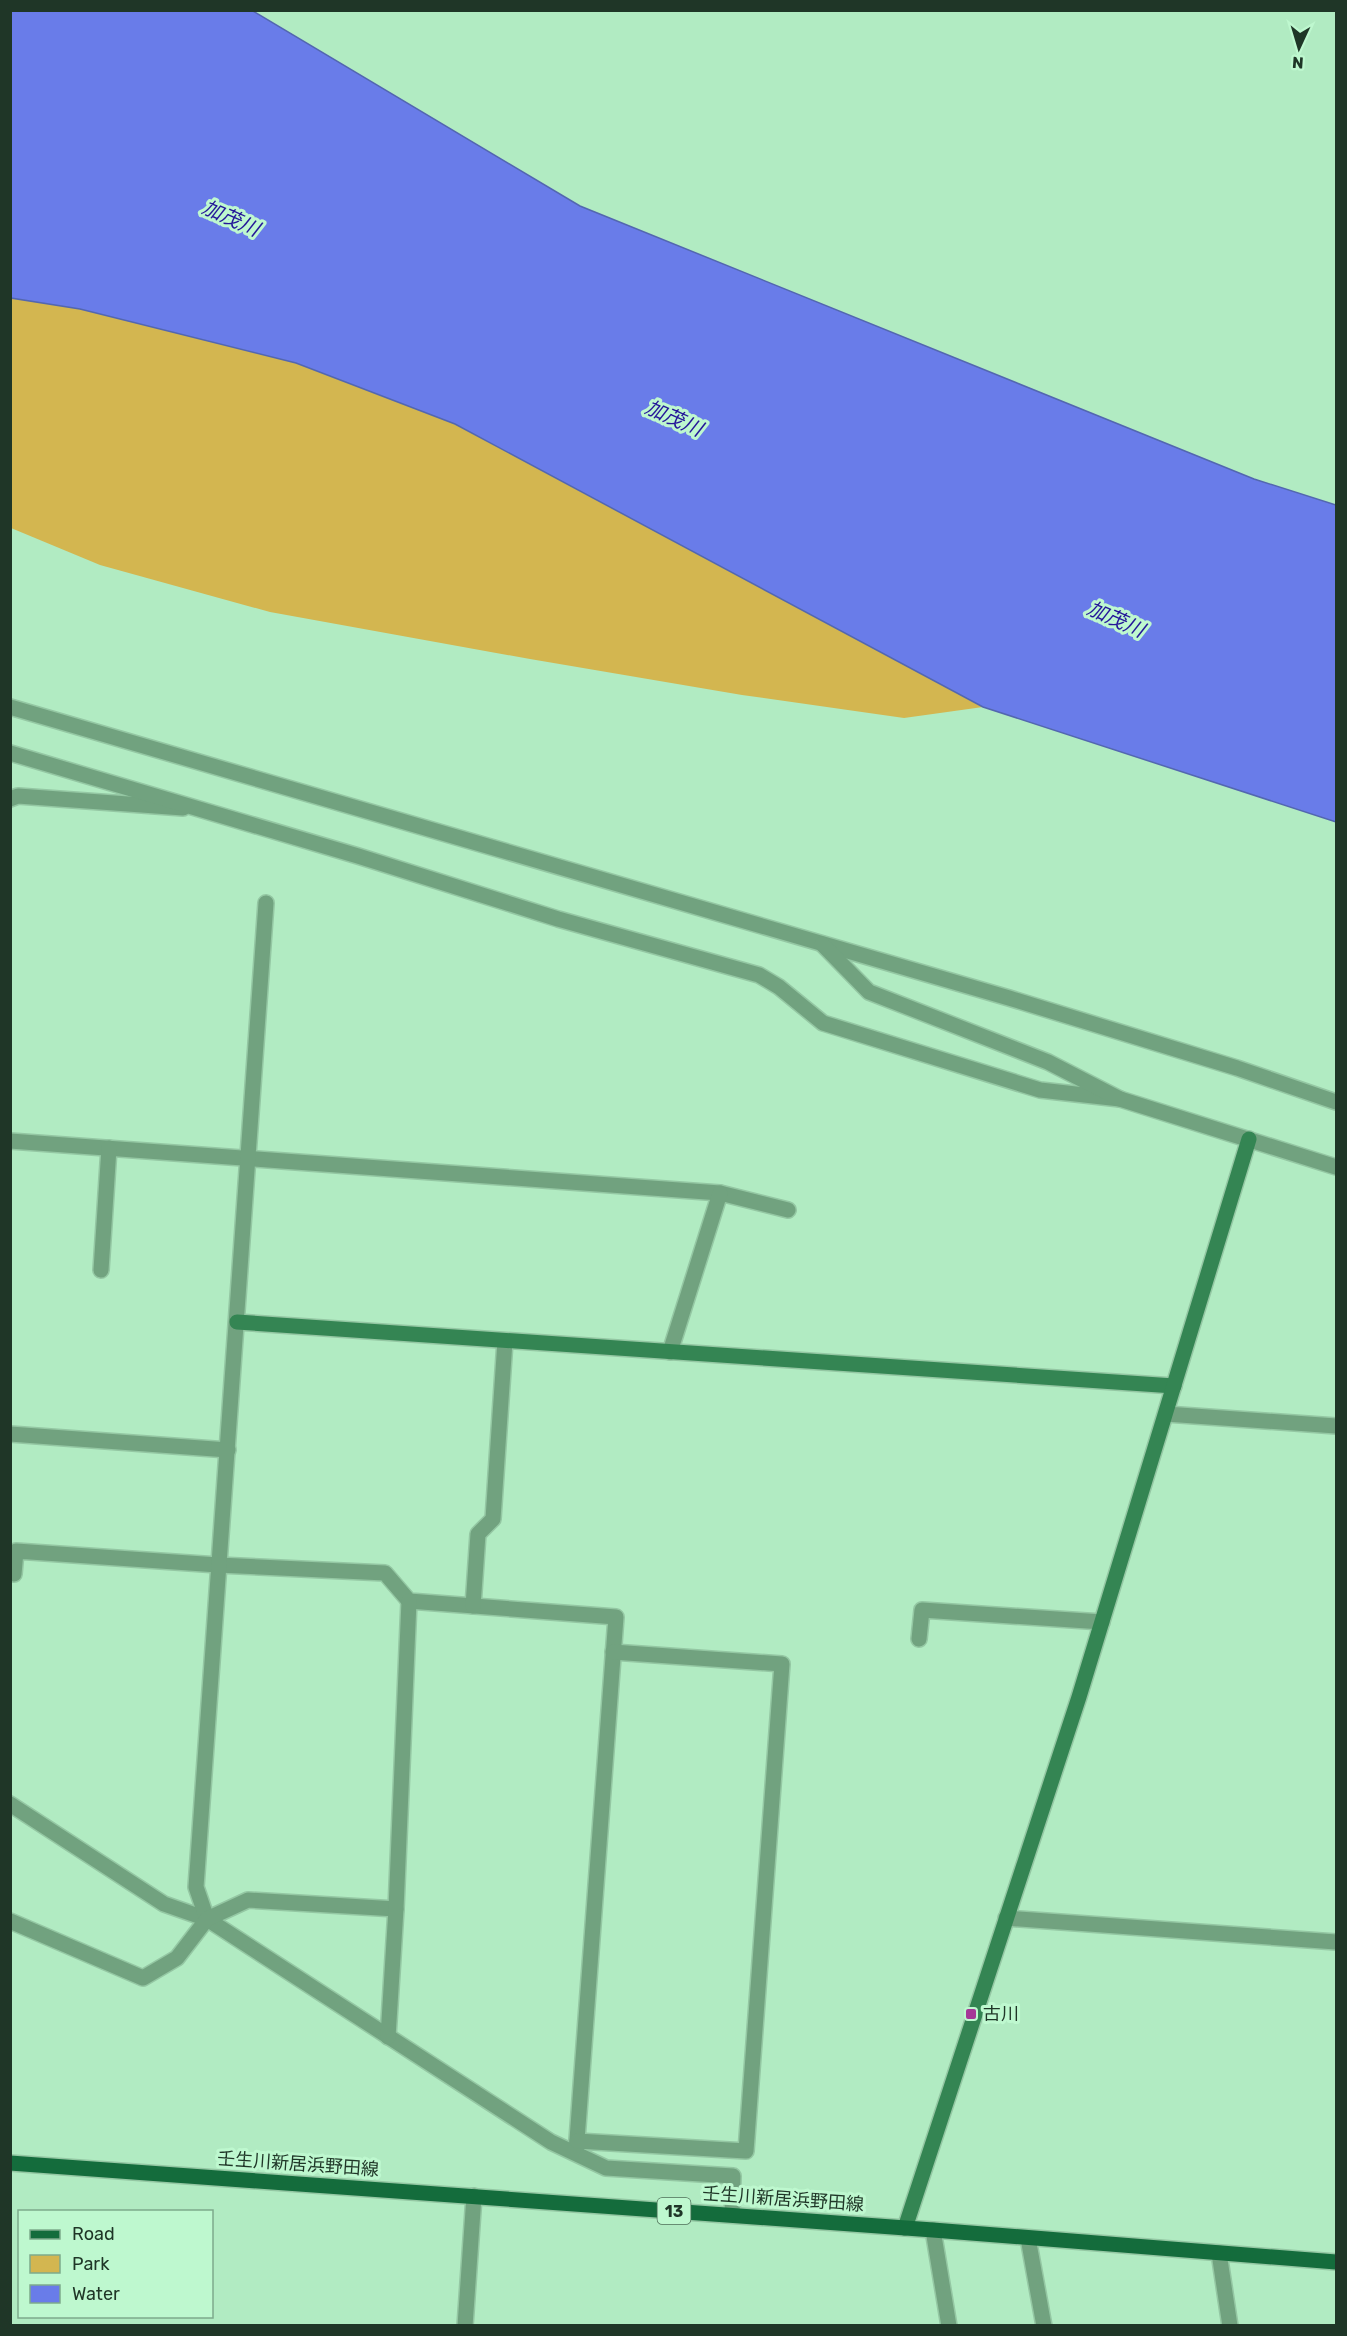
<svg xmlns="http://www.w3.org/2000/svg" width="1347" height="2336" viewBox="0 0 1347 2336" font-family="Rubik,'Noto Sans JP',sans-serif">
  <rect width="100%" height="100%" fill="#b1ebc2"/>
  <path fill="#d3b650" d="M11,298L80,309L296,363L455,424L983,707L904,718L742,695L530,659L270,612L100,565L11,528Z"/>
  <path fill="#697ce9" stroke="#5367af" stroke-width="1.5" d="M11,10L253,11L580,206L1254,479L1336,505V822L983,707L455,424L296,363L80,309L11,298Z"/>
  <g fill="none" stroke-linecap="round" stroke-linejoin="round">
    <g stroke="#94c7a3" stroke-width="18">
      <path id="lane" d="M10,799L18,796L183,808"/>
    </g>
    <g stroke="#94c7a3" stroke-width="18">
      <g id="street">
        <path d="M10,707L1009,998L1237,1068L1336,1102"/>
        <path d="M10,753L358,856L558,919L759,975L779,987L823,1023L1040,1090L1120,1099"/>
        <path d="M822,944L869,992L1048,1062L1120,1099L1336,1167"/>
        <path d="M10,1141L720,1193L788,1210"/>
        <path d="M101,1270L109,1148"/>
        <path d="M670,1352L720,1193"/>
        <path d="M1166,1414L1336,1426"/>
        <path d="M10,1434L228,1450"/>
        <path d="M14,1574L16,1551L218,1565L385,1573L409,1601L616,1617L576,2153"/>
        <path d="M473,1606L478,1534L493,1519L505,1341"/>
        <path d="M919,1639L922,1610L1102,1622"/>
        <path d="M10,1804L164,1904L207,1919L551,2142L606,2168L733,2176L732,2215"/>
        <path d="M1006,1918L1336,1942"/>
        <path d="M207,1919L196,1887L266,903"/>
        <path d="M10,1921L143,1978L177,1958L207,1919L248,1900L396,1909"/>
        <path d="M388,2037L396,1909L409,1601"/>
        <path d="M577,2141L746,2151L782,1664L613,1652"/>
        <path d="M933,2230L949,2326"/>
        <path d="M1028,2238L1044,2326"/>
        <path d="M1219,2253L1230,2326"/>
        <path d="M465,2326L474,2196"/>
      </g>
    </g>
    <g stroke="#94c7a3" stroke-width="18">
      <g id="secondary">
        <path d="M237,1322L1174,1386"/>
        <path d="M905,2228L1079,1697L1249,1139"/>
      </g>
    </g>
    <g stroke="#94c7a3" stroke-width="18">
      <path id="primary" d="M10,2163L933,2230L1336,2262"/>
    </g>
    <use href="#lane" stroke="#71a27f" stroke-width="15"/>
    <use href="#street" stroke="#71a27f" stroke-width="15"/>
    <use href="#secondary" stroke="#348553" stroke-width="15"/>
    <use href="#primary" stroke="#146c3c" stroke-width="15"/>
  </g>
  <rect fill="#a53897" stroke="#bef8cf" stroke-width="2" x="965" y="2008" width="12" height="12" rx="3"/>
  <g text-anchor="middle" stroke-width="6" stroke-linejoin="round" paint-order="stroke">
    <rect fill="#bef8cf" stroke="#4f7059" stroke-width="1.5" x="657.5" y="2198" width="33" height="26" rx="4.5"/>
    <g font-size="16" font-weight="bold" fill="#1f3627">
      <text x="674" y="2217">13</text>
    </g>
    <g font-size="18" fill="#1f3627" stroke="#bef8cf" text-anchor="start">
      <text x="983" y="2020">古川</text>
    </g>
    <g font-size="18" fill="#1f3627" stroke="#bef8cf">
      <text transform="translate(298 2164) rotate(4)" y="6">壬生川新居浜野田線</text>
      <text transform="translate(783 2199) rotate(4)" y="6">壬生川新居浜野田線</text>
    </g>
    <g font-size="20" font-style="italic" fill="#241699" stroke="#bef8cf">
      <text transform="translate(231 218) rotate(24)" y="7">加茂川</text>
      <text transform="translate(674 418) rotate(24)" y="7">加茂川</text>
      <text transform="translate(1116 619) rotate(24)" y="7">加茂川</text>
    </g>
  </g>
  <rect width="1347" height="2336" fill="none" stroke="#1f3627" stroke-width="24"/>
  <rect x="18" y="2210" width="195" height="108" fill="#bef8cf" stroke="#7eaa8c" stroke-width="1.5"/>
  <rect x="30" y="2230" width="30" height="9" fill="#146c3c" stroke="#7eaa8c" stroke-width="1.5"/>
  <text x="72" y="2240" font-size="18" fill="#1f3627">Road</text>
  <rect x="30" y="2255" width="30" height="18" fill="#d3b650" stroke="#7eaa8c" stroke-width="1.5"/>
  <text x="72" y="2270" font-size="18" fill="#1f3627">Park</text>
  <rect x="30" y="2285" width="30" height="18" fill="#697ce9" stroke="#7eaa8c" stroke-width="1.5"/>
  <text x="72" y="2300" font-size="18" fill="#1f3627">Water</text>
  <g transform="translate(1299 48) rotate(184)" stroke="#bef8cf" stroke-width="4.5" paint-order="stroke">
  <path d="M0-4.5L10 22L0 15L-10 22Z" fill="#1f3627"/>
  <text y="-9" font-size="16" font-weight="bold" text-anchor="middle" fill="#1f3627">N</text>
  </g>
</svg>
